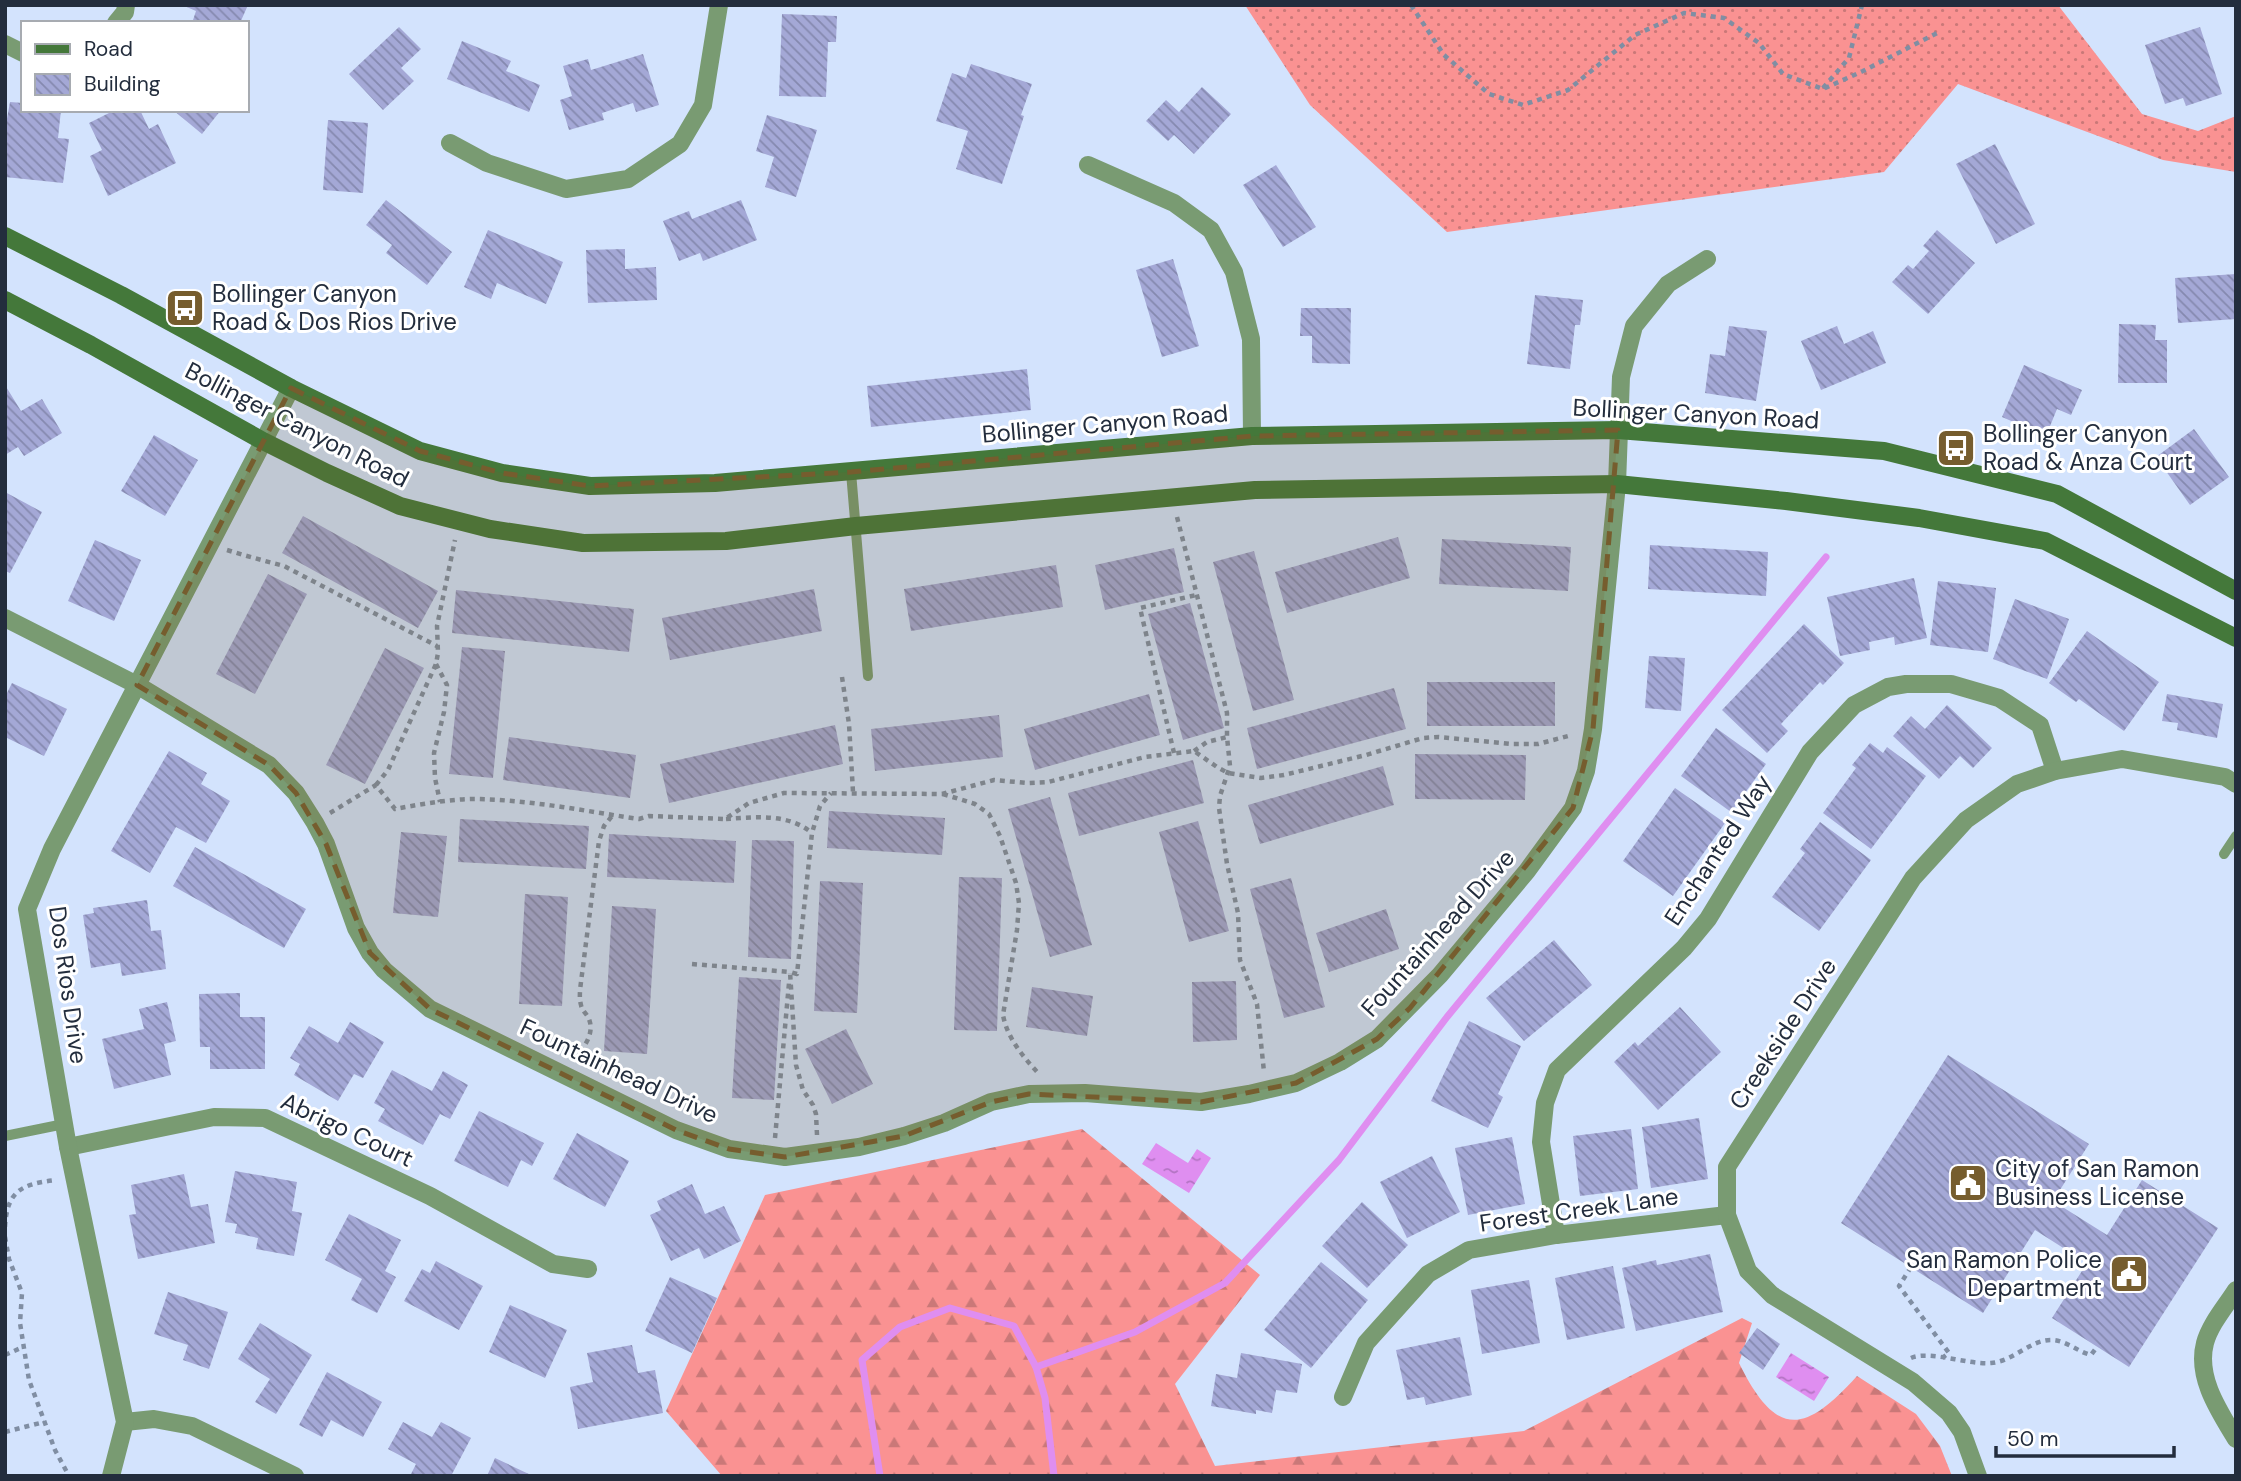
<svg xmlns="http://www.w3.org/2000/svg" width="2241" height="1481" viewBox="0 0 2241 1481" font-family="'DM Sans',sans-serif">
  <defs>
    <pattern id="grass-dots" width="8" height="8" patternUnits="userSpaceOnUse" patternTransform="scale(1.75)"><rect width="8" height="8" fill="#fa9292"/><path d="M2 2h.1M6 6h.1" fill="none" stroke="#ca7878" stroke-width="1.8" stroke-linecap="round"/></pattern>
    <pattern id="forest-firs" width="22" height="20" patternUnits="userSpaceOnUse" patternTransform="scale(1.75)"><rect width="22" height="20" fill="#fa9292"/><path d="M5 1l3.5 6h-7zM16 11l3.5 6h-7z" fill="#ca7878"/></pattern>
    <pattern id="water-ripples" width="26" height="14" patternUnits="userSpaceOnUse" patternTransform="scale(1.75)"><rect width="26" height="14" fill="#df8ef0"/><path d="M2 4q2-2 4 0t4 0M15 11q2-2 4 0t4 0" fill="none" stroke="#b474c4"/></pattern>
    <pattern id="building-back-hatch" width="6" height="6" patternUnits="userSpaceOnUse" patternTransform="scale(1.75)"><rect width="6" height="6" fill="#a4a8d6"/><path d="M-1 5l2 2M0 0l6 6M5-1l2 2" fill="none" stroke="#8589af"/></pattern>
  </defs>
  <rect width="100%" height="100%" fill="#d3e3fd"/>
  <path fill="url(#grass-dots)" d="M1245,5H2058L2142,114L2198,131L2236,116V172L2163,160L1958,84L1884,172L1447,232L1310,105Z"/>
  <path fill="url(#forest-firs)" d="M1082,1129L1260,1275L1175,1384L1215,1466L1524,1431L1742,1318L1752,1323L1739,1363C1776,1438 1804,1435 1857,1376L1916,1414L1940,1446L1952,1476H722L666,1411L765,1195Z"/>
  <g fill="url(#water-ripples)">
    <path d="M1156,1143L1188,1163L1197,1149L1211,1158L1189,1193L1142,1164Z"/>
    <path d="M1791,1353L1829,1377L1814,1401L1776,1377Z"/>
  </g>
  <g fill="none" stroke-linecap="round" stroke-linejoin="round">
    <g stroke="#df8ef0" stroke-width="7">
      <path d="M1036,1367L1135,1332L1225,1283L1339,1160L1447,1017L1826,557"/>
      <path d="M880,1476L862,1360L900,1327L950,1308L1014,1326L1036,1367L1045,1398L1054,1476"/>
    </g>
  </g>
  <g fill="url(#building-back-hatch)">
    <path d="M182,5H248L240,23H198L193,20L196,11Z"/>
    <path d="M782,14L837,16L836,42H828L826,97L779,96Z"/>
    <path d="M399,27L421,49L401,68L414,81L383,110L349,74Z"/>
    <path d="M2200,27L2222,94L2186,106L2183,98L2165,104L2145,45Z"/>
    <path d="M462,41L511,61L506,71L540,85L529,112L447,79Z"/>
    <path d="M643,54L659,105L636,112L633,103L602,113L604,120L569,130L560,100L572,96L563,66L588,59L591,70Z"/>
    <path d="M971,64L1032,84L1021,115L1024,116L1002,184L956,169L968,131L936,121L952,73L966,78Z"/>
    <path d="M1202,87L1231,114L1194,154L1174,135L1168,141L1146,121L1166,100L1179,112Z"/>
    <path d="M10,102L23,103V110H61L58,138L69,139L63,183L5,177V130Z"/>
    <path d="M115,110H140L149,129L158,124L176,163L108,196L90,156L102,150L89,123Z"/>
    <path d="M173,110H221L202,134Z"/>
    <path d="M767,115L817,130L796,197L765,187L774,157L756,151Z"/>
    <path d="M328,120L368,123L363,193L323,190Z"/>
    <path d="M1995,144L2035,224L1996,244L1956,164Z"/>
    <path d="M1276,165L1316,227L1283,247L1243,185Z"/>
    <path d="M386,200L452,252L427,285L386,253L392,245L366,225Z"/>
    <path d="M741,200L757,240L703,261L700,253L679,261L663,221L689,211L692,219Z"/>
    <path d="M488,230L563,262L546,304L497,283L491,299L464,287Z"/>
    <path d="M1937,230L1975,263L1928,314L1892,282L1908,265L1913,269L1929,251L1923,246Z"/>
    <path d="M625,249V269L656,267L657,300L588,303L586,250Z"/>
    <path d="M1173,259L1199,346L1162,357L1136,270Z"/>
    <path d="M2236,274V319L2178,323L2175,278Z"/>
    <path d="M1535,295L1583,300L1580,325H1575L1570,369L1527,364Z"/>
    <path d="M1301,308H1351L1350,364L1312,363V336H1300Z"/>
    <path d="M2119,324L2156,325L2155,340H2167V383H2118Z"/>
    <path d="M1729,326L1767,331L1756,401L1705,393L1710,354L1725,356Z"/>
    <path d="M1837,326L1844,344L1873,331L1886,363L1821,390L1801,341Z"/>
    <path d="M2024,365L2082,390L2071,415L2057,409L2046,436L2002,417Z"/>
    <path d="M1027,369L1031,410L871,427L867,386Z"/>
    <path d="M5,385L21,411L42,399L62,433L24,456L18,447L5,455Z"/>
    <path d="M2194,429L2229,477L2190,505L2156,457Z"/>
    <path d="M154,435L198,460L165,516L121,491Z"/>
    <path d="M5,492L42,512L10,573L5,571Z"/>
    <path d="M303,516L438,591L418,628L282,553Z"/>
    <path d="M1398,537L1410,578L1287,613L1275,572Z"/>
    <path d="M1442,539L1571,547L1568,591L1439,584Z"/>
    <path d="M95,540L141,560L114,621L68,601Z"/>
    <path d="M1650,545L1768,552L1766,596L1648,589Z"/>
    <path d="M1174,548L1184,592L1105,610L1095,565Z"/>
    <path d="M1254,551L1294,700L1253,711L1213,562Z"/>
    <path d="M1056,565L1063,607L911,631L904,589Z"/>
    <path d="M268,574L307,594L255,694L216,674Z"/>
    <path d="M1914,578L1927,638L1895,645L1894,637L1869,642L1870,650L1840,656L1827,597Z"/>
    <path d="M1938,581L1996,588L1988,652L1930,645Z"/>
    <path d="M814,589L822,631L670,660L662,618Z"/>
    <path d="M456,590L634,609L629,652L452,633Z"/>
    <path d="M2015,599L2069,619L2047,679L1993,659Z"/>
    <path d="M1190,603L1224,728L1183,740L1148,614Z"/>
    <path d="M1804,624L1844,663L1823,685L1820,682L1781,724L1788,731L1767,753L1722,710Z"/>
    <path d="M2087,631L2159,682L2124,731L2079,699L2076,702L2049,683Z"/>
    <path d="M462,647L505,651L493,778L449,774Z"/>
    <path d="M385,648L424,668L365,784L326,765Z"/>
    <path d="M1649,656L1685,658L1681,711L1645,708Z"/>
    <rect x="1427" y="682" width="128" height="44"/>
    <path d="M12,683L67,709L44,756L5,737V697Z"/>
    <path d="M1394,688L1406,729L1257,769L1247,728Z"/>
    <path d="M1149,694L1160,735L1035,770L1024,729Z"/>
    <path d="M2167,694L2223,704L2217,738L2177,730L2178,723L2162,721Z"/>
    <path d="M1947,705L1992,748L1973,768L1960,756L1939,779L1893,736L1911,716L1925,729Z"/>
    <path d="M999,715L1003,757L875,771L871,729Z"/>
    <path d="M835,725L843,764L669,803L660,764Z"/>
    <path d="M1716,728L1766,764L1731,812L1681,776Z"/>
    <path d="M509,737L636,755L630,798L503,780Z"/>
    <path d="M1870,743L1883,753L1887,747L1926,776L1871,849L1823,813L1856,768L1852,765Z"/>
    <path d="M169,751L207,773L201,784L230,801L206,843L176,827L150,873L111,851Z"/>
    <path d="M1415,754L1526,755L1525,800L1415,799Z"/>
    <path d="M1193,760L1204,803L1079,836L1068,793Z"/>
    <path d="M1383,766L1394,805L1260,844L1248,805Z"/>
    <path d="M1675,788L1725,823L1673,896L1623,861Z"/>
    <path d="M1050,797L1092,945L1050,957L1008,809Z"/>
    <path d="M829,811L945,818L942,855L827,848Z"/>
    <path d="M460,819L589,826L586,869L458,862Z"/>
    <path d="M1198,821L1229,931L1189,942L1159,832Z"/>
    <path d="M1820,822L1871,860L1819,931L1772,897L1805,853L1800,849Z"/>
    <path d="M401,832L447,836L438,917L393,913Z"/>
    <path d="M609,834L736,841L734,883L607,877Z"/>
    <path d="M752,840L794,841L791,959L748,957Z"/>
    <path d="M195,847L306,909L284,948L173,886Z"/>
    <path d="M959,877L1002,878L997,1031L954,1030Z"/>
    <path d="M1291,878L1325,1007L1284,1018L1250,889Z"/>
    <path d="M820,881L863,883L857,1013L814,1011Z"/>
    <path d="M525,894L568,897L562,1006L519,1004Z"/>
    <path d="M147,900L151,931L161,930L166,969L122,976L120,963L91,968L83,915L94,913L93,908Z"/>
    <path d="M612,906L656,909L647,1054L604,1051Z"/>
    <path d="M1386,909L1399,949L1329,972L1316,933Z"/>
    <path d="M1554,940L1592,985L1524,1041L1486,998Z"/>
    <path d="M739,977L781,980L774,1100L732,1098Z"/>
    <path d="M1236,981L1237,1040L1193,1042L1192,982Z"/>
    <path d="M1032,987L1093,996L1087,1036L1026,1027Z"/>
    <path d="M240,993V1017H265V1069H210V1047H200L199,994Z"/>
    <path d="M167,1002L176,1041L164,1044L171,1075L114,1089L102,1039L144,1029L139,1009Z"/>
    <path d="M1680,1007L1721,1052L1658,1110L1614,1062L1635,1042L1638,1046Z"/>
    <path d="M1469,1021L1521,1046L1498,1094L1503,1097L1488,1128L1431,1101Z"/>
    <path d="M350,1022L384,1042L363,1078L354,1074L338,1101L294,1075L300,1064L290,1058L309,1026L338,1043Z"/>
    <path d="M846,1029L873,1084L832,1104L805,1049Z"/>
    <path d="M1948,1055L2089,1144L2053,1201L2107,1235L2142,1180L2218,1228L2129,1367L2052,1318L2087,1263L2035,1230L1983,1313L1841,1223Z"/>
    <path d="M392,1070L432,1091L443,1071L468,1085L450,1119L440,1114L423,1145L378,1121L385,1109L374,1103Z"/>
    <path d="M479,1111L544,1143L532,1166L521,1160L508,1187L454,1161Z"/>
    <path d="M1699,1118L1708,1179L1651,1188L1642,1127Z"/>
    <path d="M1631,1129L1638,1189L1580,1196L1573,1136Z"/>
    <path d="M577,1133L629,1161L605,1207L553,1179Z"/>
    <path d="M1512,1137L1525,1204L1468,1215L1455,1148Z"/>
    <path d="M1432,1156L1460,1212L1407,1238L1380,1182Z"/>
    <path d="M235,1171L297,1182L292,1211L302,1213L294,1256L256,1249L258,1238L235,1233L237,1224L225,1222Z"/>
    <path d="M184,1174L191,1207L208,1204L215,1243L138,1259L129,1215L136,1214L131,1185Z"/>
    <path d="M692,1184L705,1214L724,1206L741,1241L704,1259L699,1248L671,1261L650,1215L661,1210L657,1201Z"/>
    <path d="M1362,1202L1408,1245L1367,1288L1322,1246Z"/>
    <path d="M349,1214L401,1240L385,1271L396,1277L377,1313L351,1300L362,1279L325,1260Z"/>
    <path d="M1710,1254L1723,1312L1636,1331L1622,1268L1656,1260L1657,1265Z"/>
    <path d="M436,1261L483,1286L459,1330L404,1301L422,1269L430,1273Z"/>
    <path d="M1321,1262L1368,1300L1311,1368L1264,1330Z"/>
    <path d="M1613,1266L1625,1328L1567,1340L1555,1278Z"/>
    <path d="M670,1277L717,1298L692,1353L645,1331Z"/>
    <path d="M1529,1280L1540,1343L1482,1354L1471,1290Z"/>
    <path d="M168,1292L228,1312L209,1369L183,1360L188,1345L154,1334Z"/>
    <path d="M510,1305L567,1330L545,1378L489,1352Z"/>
    <path d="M260,1323L312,1355L276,1414L255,1402L270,1379L238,1359Z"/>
    <path d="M1757,1328L1780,1344L1763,1370L1739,1353Z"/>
    <path d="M1460,1337L1472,1395L1426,1405L1424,1397L1407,1400L1396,1350Z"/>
    <path d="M632,1345L638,1373L655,1370L663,1413L578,1429L570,1387L593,1382L587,1353Z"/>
    <path d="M1241,1353L1302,1364L1297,1393L1276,1390L1272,1413L1256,1410V1414L1211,1406L1216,1374L1237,1378Z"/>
    <path d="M327,1372L382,1402L363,1437L331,1420L322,1437L299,1425Z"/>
    <path d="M403,1422L432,1437L441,1422L471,1438L451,1476H410L416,1464L388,1449Z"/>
    <path d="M495,1458L533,1476H487Z"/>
  </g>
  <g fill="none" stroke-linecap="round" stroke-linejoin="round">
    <g stroke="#808ea3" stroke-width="4.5" stroke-dasharray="5 5" stroke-linecap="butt">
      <path d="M1411,5L1444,55L1489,94L1523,105L1568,90L1635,35L1684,13L1724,18L1759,43L1783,74L1823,89L1863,71L1939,32"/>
      <path d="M1823,88L1849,58L1862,5"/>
      <path d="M1177,517L1227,713V737L1230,766L1220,796L1219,808L1227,864L1238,913L1240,960L1257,1004L1264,1072"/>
      <path d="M227,550C246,556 265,561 284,566L437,646"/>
      <path d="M436,664L447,685L444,712L434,753L435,778L440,802"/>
      <path d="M842,677L849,724L853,792"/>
      <path d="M1194,751L1207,742L1227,737"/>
      <path d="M1174,753L1140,608L1196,595"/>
      <path d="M376,785L388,770L436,664L438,653L437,626L455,540"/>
      <path d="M943,794L975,804L989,814L1000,836L1016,883L1019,903L1017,930L1003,1015C1007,1038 1024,1058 1040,1075"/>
      <path d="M330,813L376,785L395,809C422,804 449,799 476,799C531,800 585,811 639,819L649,816L725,819L749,803L784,793L942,794L994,780L1028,783L1048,782L1145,757L1194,751L1217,767L1228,773L1261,778L1284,775L1366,755L1423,738L1439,737L1512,744H1538L1572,735"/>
      <path d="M726,819C755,817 788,813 812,833"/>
      <path d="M692,964L790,972V974"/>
      <path d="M573,1059C583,1049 595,1035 589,1019C587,1014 582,1011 581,1005C579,998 580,990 581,982L599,841L604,826L612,816"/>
      <path d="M817,1135L816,1114L813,1105L803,1090L796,1065L790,972L797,974L812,833L820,806L831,793"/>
      <path d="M775,1138L789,983"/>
      <path d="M5,1227C7,1191 21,1184 56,1180"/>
      <path d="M5,1237L9,1259L22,1293L20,1323L29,1380L55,1450L69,1476"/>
      <path d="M1911,1267L1899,1286L1949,1353L1942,1358"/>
      <path d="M5,1355L23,1347"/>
      <path d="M1911,1358C1930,1350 1968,1365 1991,1363C2014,1361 2030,1340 2051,1340C2066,1340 2078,1352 2091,1355L2097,1347"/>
      <path d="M5,1432L44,1422"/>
    </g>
    <g stroke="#799b72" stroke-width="10">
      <path d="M851,472L868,676"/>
      <path d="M2224,854L2236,836"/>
      <path d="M5,1136L64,1124"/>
    </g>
    <g stroke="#799b72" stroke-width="18">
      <path d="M116,23L125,12L126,5"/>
      <path d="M5,44L23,53"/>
      <path d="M450,143L487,163L566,189L628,179L680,144L703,105L719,5"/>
      <path d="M1088,165L1174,203L1211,230L1234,272L1251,339L1252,436"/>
      <path d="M5,618L137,685L269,765L296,793L315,823L326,844L356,928L370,953L384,970L430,1009L676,1130L729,1149L785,1157L859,1147L904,1136L944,1123L991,1102L1029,1094L1085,1093L1201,1102L1249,1094L1296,1083L1340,1062L1377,1039L1440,975L1527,871L1573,808L1586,771L1593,729L1617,484L1621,377L1634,326L1668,284L1707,259"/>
      <path d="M68,1147L214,1117L265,1118L430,1196L553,1264L588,1269"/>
      <path d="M1556,1235L1541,1142L1545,1103L1557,1070L1684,948L1708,919L1810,752L1854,705L1888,687L1906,684H1951L1999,698L2040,725L2055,771"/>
      <path d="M2236,1290C2226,1306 2210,1324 2205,1343C2196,1377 2219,1411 2236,1439"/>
      <path d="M1343,1397L1366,1343L1428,1274L1469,1250L1556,1235L1727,1215"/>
      <path d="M125,1422L154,1419L192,1426L295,1476"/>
      <path d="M111,1476L125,1422L68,1147L27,909L52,849L291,388"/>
      <path d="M1978,1476L1962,1432L1949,1413L1913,1382L1772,1295L1748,1271L1727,1215V1167L1913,878L1966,820L2017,784L2055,771L2122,759L2225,777L2236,784"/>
    </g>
    <g stroke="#44783a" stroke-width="18">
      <path d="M5,236L121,295L291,388L420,451L502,473L590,486L715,483L1252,436L1618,430L1884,451L2057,494L2236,591"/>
      <path d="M5,300L91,345L263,441L327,473L400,506L490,529L583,543L726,541L856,526L1255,490L1617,484L1786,501L1919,518L2045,541L2236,638"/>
    </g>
  </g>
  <path fill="#765d2e" fill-opacity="0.2" stroke="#765d2e" stroke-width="5" stroke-dasharray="14 9" stroke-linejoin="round" d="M291,388L420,451L502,473L590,486L851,472L1252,436L1618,430L1593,729L1573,808L1410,1008L1377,1039L1296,1083L1201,1102L1029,1094L991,1102L904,1136L785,1157L729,1149L676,1130L430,1009L370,953L326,844L296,793L269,765L137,685Z"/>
  <defs>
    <g id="bus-square" transform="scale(2.0125)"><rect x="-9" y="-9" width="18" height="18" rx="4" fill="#765d2e" stroke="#fff"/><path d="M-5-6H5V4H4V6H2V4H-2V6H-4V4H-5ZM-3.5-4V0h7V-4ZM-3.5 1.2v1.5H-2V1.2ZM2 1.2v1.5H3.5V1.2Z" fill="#fff"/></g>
    <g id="civic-square" transform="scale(2.0125)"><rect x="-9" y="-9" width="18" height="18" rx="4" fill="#765d2e" stroke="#fff"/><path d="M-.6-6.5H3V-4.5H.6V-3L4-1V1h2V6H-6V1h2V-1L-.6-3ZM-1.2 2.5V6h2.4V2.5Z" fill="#fff"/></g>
  </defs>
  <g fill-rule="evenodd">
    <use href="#bus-square" x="185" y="308"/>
    <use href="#bus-square" x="1956" y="448"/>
    <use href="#civic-square" x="1968" y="1183"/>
    <use href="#civic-square" x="2129" y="1274"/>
  </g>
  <g text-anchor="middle" stroke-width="6" stroke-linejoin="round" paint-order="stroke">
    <g font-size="24" fill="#232d3d" stroke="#fff" text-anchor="start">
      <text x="212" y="302">Bollinger Canyon<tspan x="212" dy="28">Road &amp; Dos Rios Drive</tspan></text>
      <text x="1983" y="442">Bollinger Canyon<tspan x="1983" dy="28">Road &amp; Anza Court</tspan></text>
      <text x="1995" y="1177">City of San Ramon<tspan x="1995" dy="28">Business License</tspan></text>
      <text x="2102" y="1268" text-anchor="end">San Ramon Police<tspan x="2102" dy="28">Department</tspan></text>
    </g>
    <g font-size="24" fill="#232d3d" stroke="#fff">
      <text transform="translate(1696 414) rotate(3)" y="8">Bollinger Canyon Road</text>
      <text transform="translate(1105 424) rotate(-5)" y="8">Bollinger Canyon Road</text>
      <text transform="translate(297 425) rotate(27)" y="8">Bollinger Canyon Road</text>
      <text transform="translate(1718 850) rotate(-57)" y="8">Enchanted Way</text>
      <text transform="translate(1438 933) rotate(-48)" y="8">Fountainhead Drive</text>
      <text transform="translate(68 985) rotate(82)" y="8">Dos Rios Drive</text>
      <text transform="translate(1783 1034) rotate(-57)" y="8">Creekside Drive</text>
      <text transform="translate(619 1071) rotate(25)" y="8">Fountainhead Drive</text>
      <text transform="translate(347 1130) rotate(25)" y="8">Abrigo Court</text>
      <text transform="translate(1579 1210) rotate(-8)" y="8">Forest Creek Lane</text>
    </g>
  </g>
  <rect width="2241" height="1481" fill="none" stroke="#232d3d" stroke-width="14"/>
  <rect x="21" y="21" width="228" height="91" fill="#ffffff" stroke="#a7abb1" stroke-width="2"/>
  <rect x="35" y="44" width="35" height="10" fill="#44783a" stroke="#a7abb1" stroke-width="2"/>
  <text x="84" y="56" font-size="21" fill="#232d3d">Road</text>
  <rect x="35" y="74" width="35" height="21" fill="url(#building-back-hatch)" stroke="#a7abb1" stroke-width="2"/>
  <text x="84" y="91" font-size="21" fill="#232d3d">Building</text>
  <path d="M1996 1446v10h178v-10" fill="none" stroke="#232d3d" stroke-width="3.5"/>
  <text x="2007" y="1446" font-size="21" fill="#232d3d" stroke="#ffffff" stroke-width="5" paint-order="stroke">50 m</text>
</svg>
